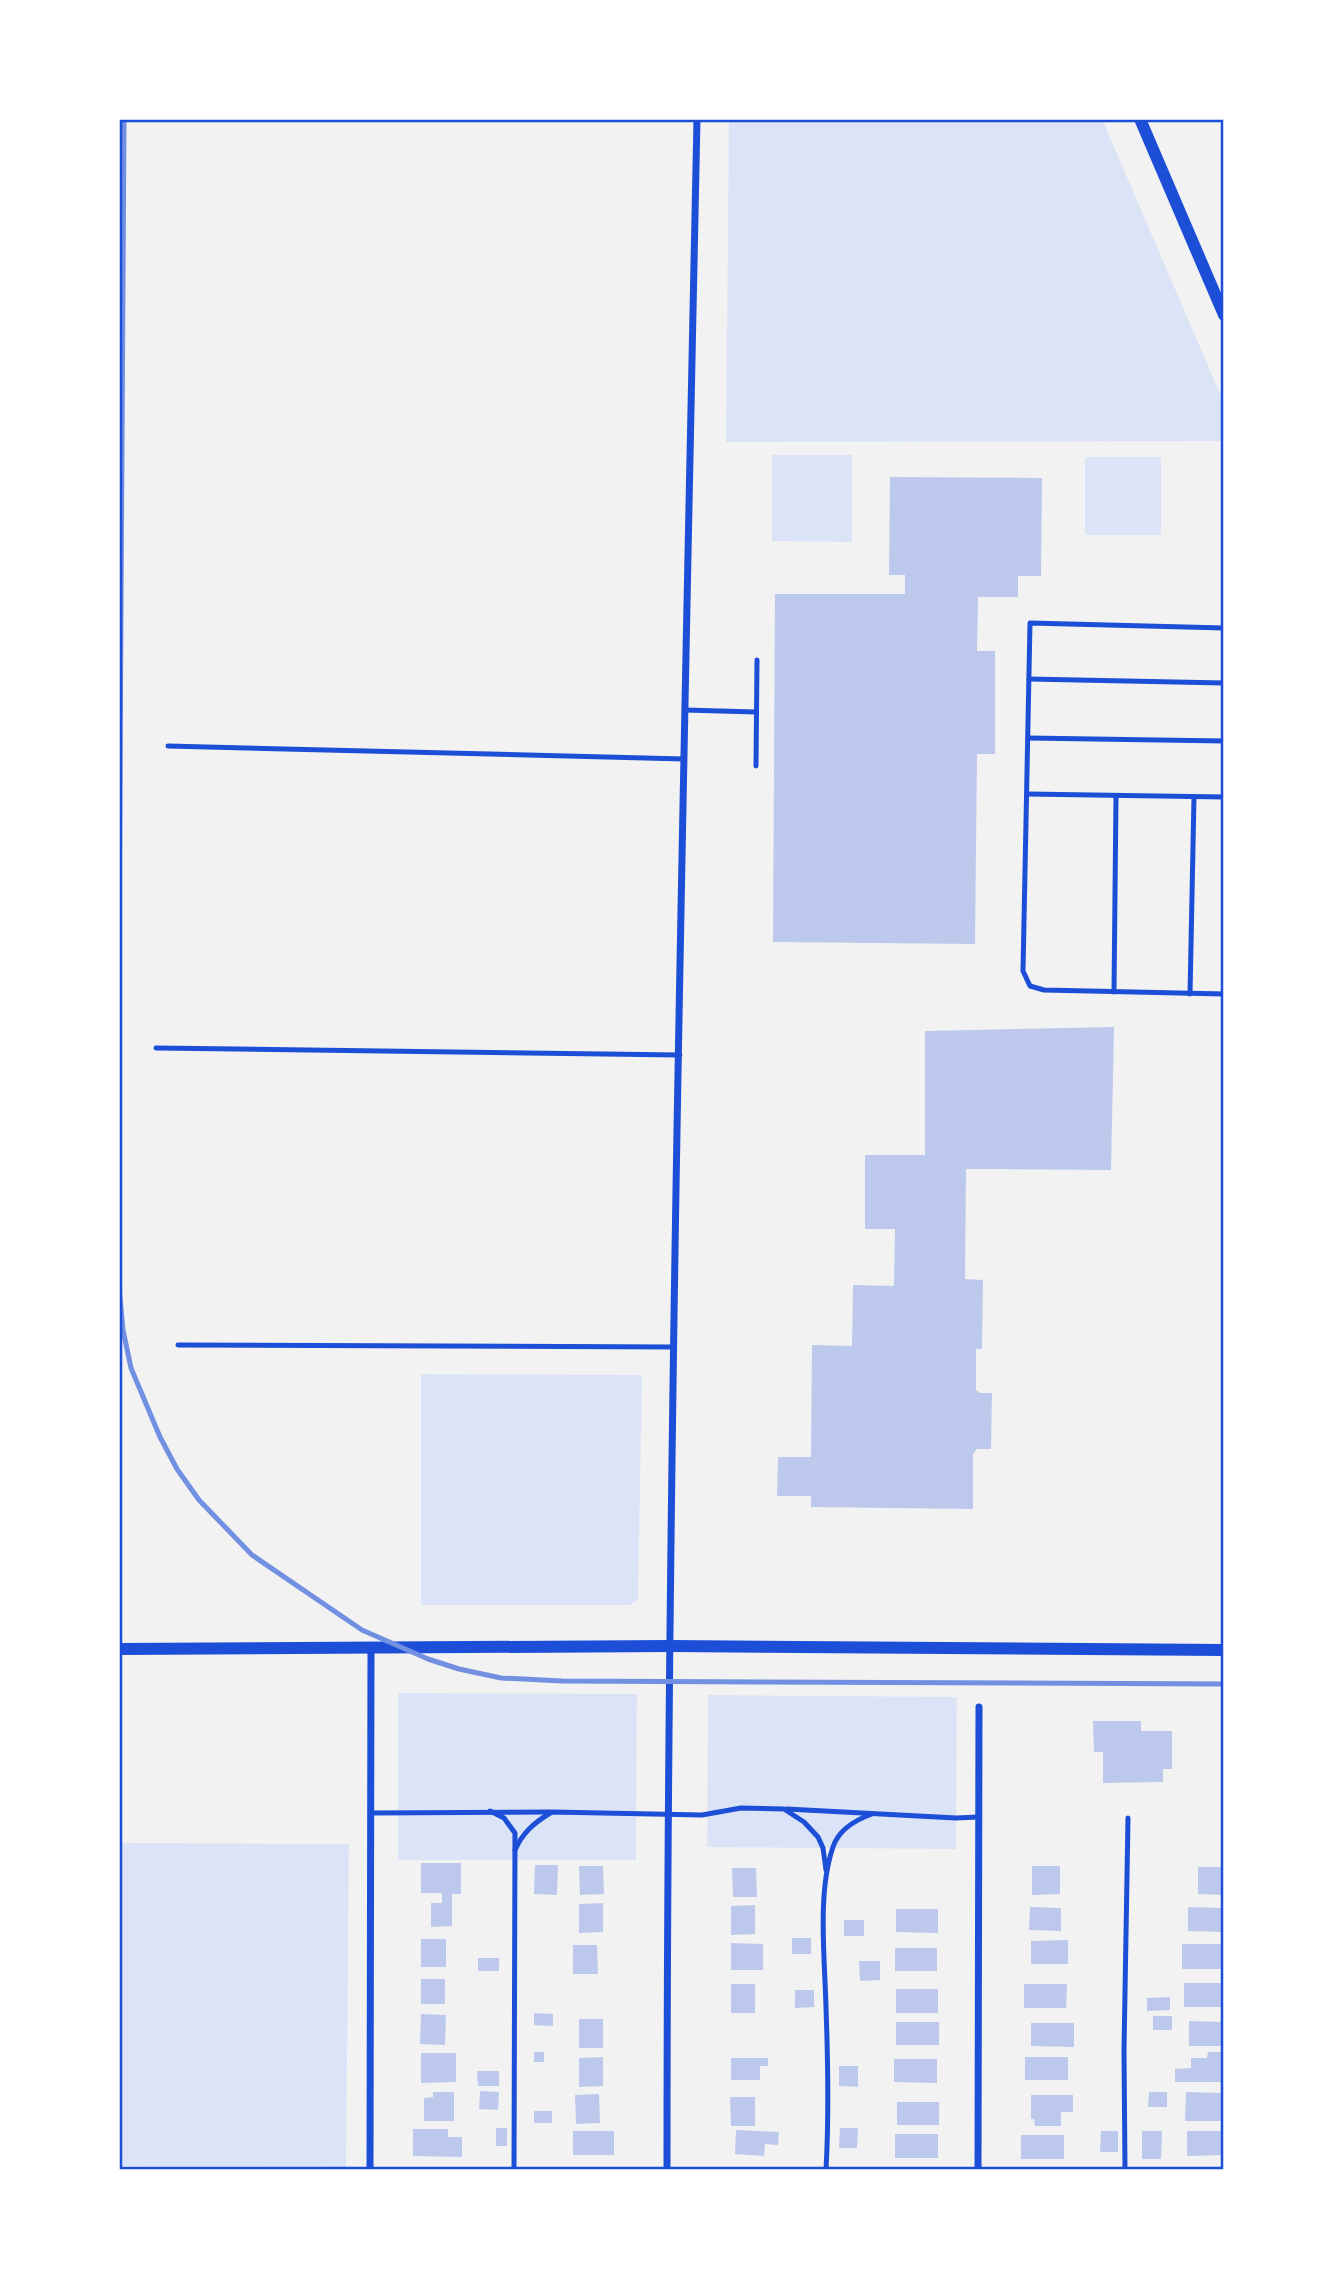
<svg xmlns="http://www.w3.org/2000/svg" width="1343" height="2289" viewBox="0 0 1343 2289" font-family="Inter,sans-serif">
  <rect width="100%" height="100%" fill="#f2f2f2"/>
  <g fill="#dbe4f7">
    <path d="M729,119H1102L1224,403V441L726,442Z"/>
    <path d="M772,455H852V542L772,541Z"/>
    <rect x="1085" y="457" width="76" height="78"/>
    <path d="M421,1374L642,1375L638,1599L630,1605H421Z"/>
    <path d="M398,1693L637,1694L636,1860H398Z"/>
    <path d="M708,1695L957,1697L956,1849L707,1847Z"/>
    <path d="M119,1843L349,1844L346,2167L119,2166Z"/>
  </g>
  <g fill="#bdc9ec">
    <path d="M890,477L1042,478L1041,576H1018V597H978L977,651H995V754H977L975,944L773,942L775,594H905V575H889Z"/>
    <path d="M1114,1027L1111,1170L966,1169L965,1279L983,1280L982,1349H976V1390L980,1393H992L991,1449H977L973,1454V1509L811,1507V1496H777L778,1457H811L812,1345L852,1346L853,1285L894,1286L895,1229H865V1155H925V1031Z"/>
    <path d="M1093,1721H1141V1731H1172V1769H1163V1782L1103,1783V1752H1094Z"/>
    <path d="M421,1863H461V1894H452V1926L431,1927V1903H442V1893H421Z"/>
    <path d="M535,1865H558L557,1895L534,1894Z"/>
    <path d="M579,1866H603L604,1894L580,1895Z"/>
    <path d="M1032,1866H1060V1894L1032,1895Z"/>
    <path d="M1198,1867H1223V1895L1198,1894Z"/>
    <path d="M732,1868H756L757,1897H733Z"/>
    <path d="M603,1903V1932L579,1933V1904Z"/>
    <path d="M755,1905V1934L731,1935V1906Z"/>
    <path d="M1030,1907L1061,1908V1931L1029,1930Z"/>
    <path d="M1188,1907L1224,1908V1932L1188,1931Z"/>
    <path d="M896,1909H938V1933L896,1932Z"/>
    <rect x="844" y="1920" width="20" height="16"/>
    <rect x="792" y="1938" width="19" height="16"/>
    <rect x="421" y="1939" width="25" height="28"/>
    <path d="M1068,1940V1964H1031V1941Z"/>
    <path d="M731,1943L763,1944V1970H731Z"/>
    <rect x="1182" y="1944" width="42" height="25"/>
    <path d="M573,1945H597L598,1974H573Z"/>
    <rect x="895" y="1948" width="42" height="23"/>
    <rect x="478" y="1958" width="21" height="13"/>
    <path d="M859,1961H880V1980L860,1981Z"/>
    <rect x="421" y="1979" width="24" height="25"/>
    <rect x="1184" y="1983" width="40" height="24"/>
    <rect x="731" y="1984" width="24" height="29"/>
    <path d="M1024,1984H1067L1066,2008H1024Z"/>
    <rect x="896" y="1989" width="42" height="24"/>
    <path d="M795,1990H814V2007L795,2008Z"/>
    <path d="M1170,1997V2010L1147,2011V1998Z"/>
    <path d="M534,2013L553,2014V2026L534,2025Z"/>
    <path d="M421,2014L446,2015L445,2045L420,2044Z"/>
    <rect x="1153" y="2016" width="19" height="14"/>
    <rect x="579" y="2019" width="24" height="29"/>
    <path d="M1189,2021L1224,2022V2046H1189Z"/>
    <rect x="896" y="2022" width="43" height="23"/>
    <path d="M1031,2023H1074V2047L1031,2046Z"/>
    <rect x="534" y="2052" width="10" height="10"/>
    <path d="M1208,2052H1224V2082H1175V2069L1191,2068V2058H1207Z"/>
    <path d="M421,2053H456V2082L421,2083Z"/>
    <path d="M603,2057V2086L579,2087V2058Z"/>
    <rect x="1025" y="2057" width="43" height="23"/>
    <path d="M731,2058H768V2066H760V2080H731Z"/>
    <path d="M894,2059H937V2083L894,2082Z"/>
    <path d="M839,2066H858V2087L839,2086Z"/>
    <path d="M477,2071H499V2086H478Z"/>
    <path d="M480,2091L499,2092L498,2110L479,2109Z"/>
    <path d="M433,2092H454V2121H424V2098L433,2097Z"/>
    <path d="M1149,2092H1167V2107H1148Z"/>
    <path d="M1186,2092L1222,2093V2121H1185Z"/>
    <path d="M599,2094L600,2123L576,2124L575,2095Z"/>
    <path d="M1031,2095H1073V2112H1061V2126H1035L1034,2119H1031Z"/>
    <path d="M730,2097H755V2126H731Z"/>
    <rect x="897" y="2102" width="42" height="23"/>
    <rect x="534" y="2111" width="18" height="12"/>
    <rect x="496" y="2128" width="11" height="18"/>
    <path d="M840,2128H858L857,2148H839Z"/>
    <path d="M413,2129H448V2137H462V2157L413,2156Z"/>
    <path d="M736,2130L779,2132L778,2145L765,2144L764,2156L735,2154Z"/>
    <rect x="573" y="2131" width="41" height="24"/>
    <path d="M1101,2131H1118V2152H1100Z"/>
    <path d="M1142,2131H1162L1161,2159H1142Z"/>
    <path d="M1187,2131H1224V2155L1187,2156Z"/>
    <rect x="895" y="2134" width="43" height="24"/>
    <rect x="1021" y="2135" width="43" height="24"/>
  </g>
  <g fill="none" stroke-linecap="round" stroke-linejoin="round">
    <g stroke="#1d4ed8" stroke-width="5">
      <path d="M1224,628L1030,623L1023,971L1030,986L1044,990L1224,994"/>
      <path d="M1029,679L1224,683"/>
      <path d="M685,710L756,712"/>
      <path d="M1028,738L1224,741"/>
      <path d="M168,746L684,759"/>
      <path d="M756,766L757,660"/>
      <path d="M1027,794L1224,797"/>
      <path d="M1114,992L1116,796"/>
      <path d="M1190,994L1194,797"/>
      <path d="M156,1048L680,1055"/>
      <path d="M178,1345L674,1347"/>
      <path d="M787,1809L956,1818L978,1817"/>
      <path d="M490,1811L504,1818L515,1833L514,2170"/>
      <path d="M371,1813L550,1812"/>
      <path d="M515,1850C523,1832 535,1822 552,1812L702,1815L741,1808L784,1809L804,1822L818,1837L823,1848L826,1870"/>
      <path d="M826,2170C829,2116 828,2062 826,2008C825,1960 817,1893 833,1847C839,1829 855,1820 872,1814"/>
      <path d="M1125,2170L1124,2051L1128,1818"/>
    </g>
    <g stroke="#1d4ed8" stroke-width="7">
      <path d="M370,2170L371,1647"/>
      <path d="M667,2170C667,1486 683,802 697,119"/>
      <path d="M978,2170L979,1707"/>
    </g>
    <g stroke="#1d4ed8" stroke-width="12">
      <path d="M1140,119L1224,315"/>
      <path d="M119,1649L670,1646L1224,1650"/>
    </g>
    <g stroke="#7290e2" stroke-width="5">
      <path d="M119,935L124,119"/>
      <path d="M119,1287L123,1330L131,1368L160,1437L177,1469L199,1500L252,1555L362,1630L428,1659L459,1669L501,1678L562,1681L1224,1684"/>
    </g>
  </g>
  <rect width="1343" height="2289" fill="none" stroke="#ffffff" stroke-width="242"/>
  <rect x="121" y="121" width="1101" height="2047" fill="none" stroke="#1d4ed8" stroke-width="2.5"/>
</svg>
